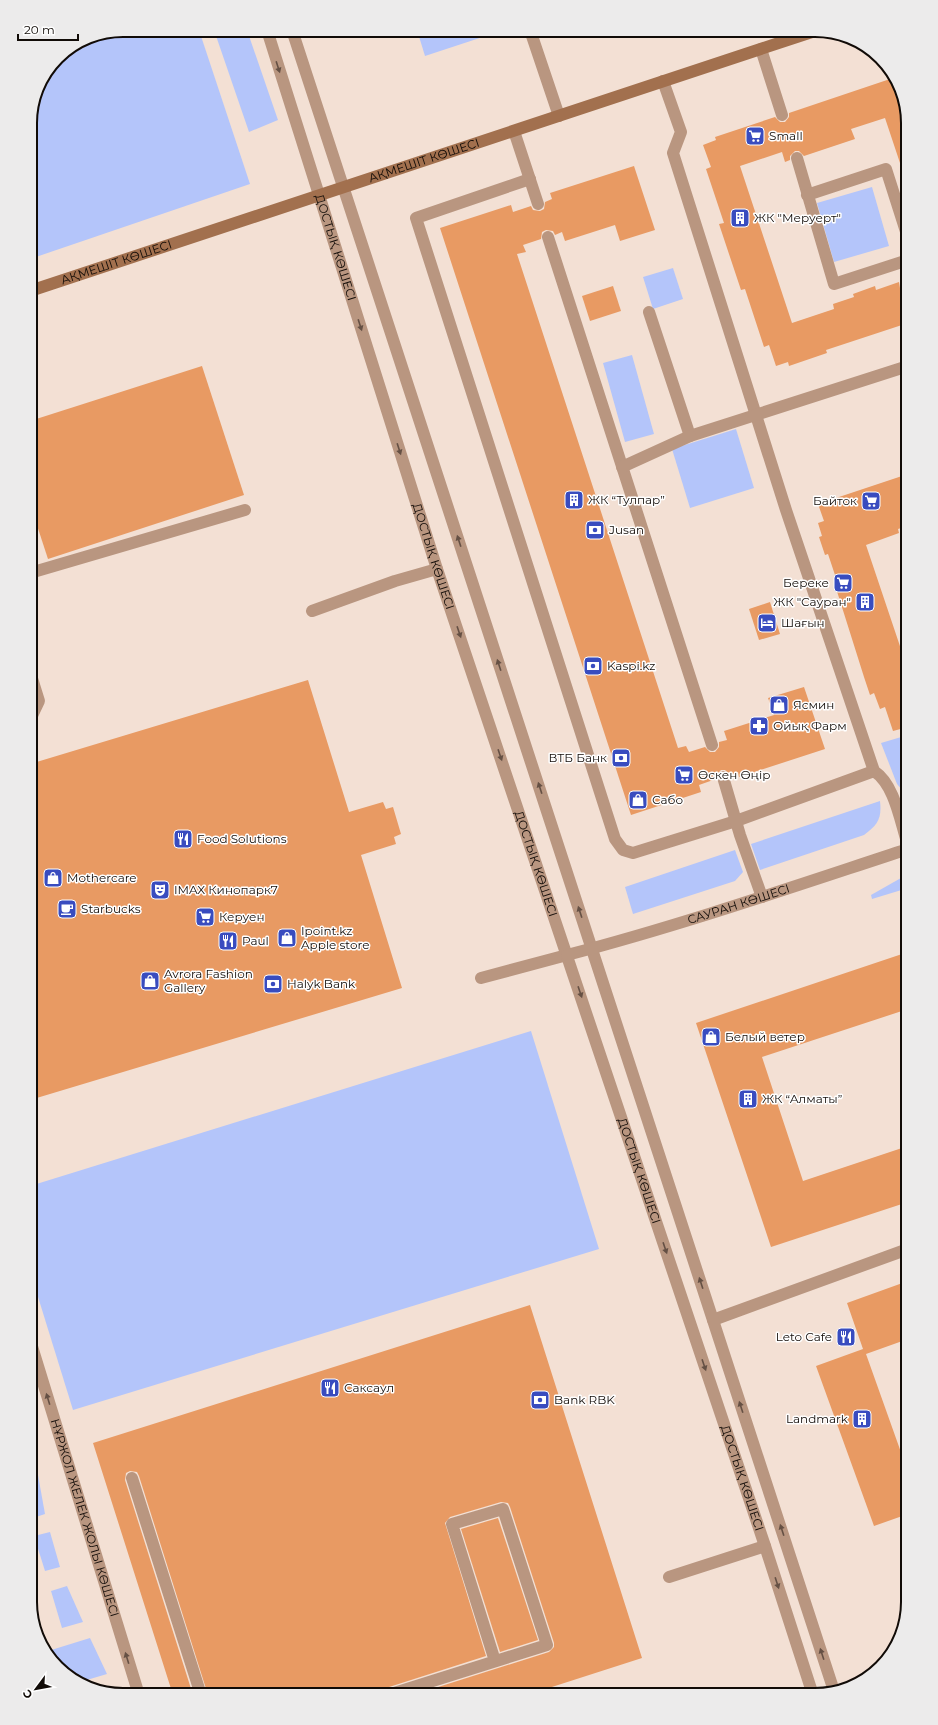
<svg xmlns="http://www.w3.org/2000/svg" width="938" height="1725" viewBox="0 0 938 1725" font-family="Montserrat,sans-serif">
  <rect width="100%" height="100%" fill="#f3e0d4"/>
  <g fill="#b4c5fa">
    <path d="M123,30H199L250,184L30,259V118L40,82L58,57L88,37Z"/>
    <path d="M214,30H247L278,120L249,132Z"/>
    <path d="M417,30H504L425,56Z"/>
    <path d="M872,187L889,246L834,262L817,203Z"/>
    <path d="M673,268L683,299L653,309L643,277Z"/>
    <path d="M632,355L654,434L625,442L603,363Z"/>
    <path d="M736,429L754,488L690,508L672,449Z"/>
    <path d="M908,735V797L897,784L881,743Z"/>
    <path d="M880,801C882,818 878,825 864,835L760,870L751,844Z"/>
    <path d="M735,850L743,872L735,881L633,914L625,887Z"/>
    <path d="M908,874V888L872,899L871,895Z"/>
    <path d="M531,1031L599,1249L73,1410L30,1271V1186Z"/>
    <path d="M38,1475L45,1514L30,1519V1478Z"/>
    <path d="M50,1532L60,1567L45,1571L34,1536Z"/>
    <path d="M67,1586L83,1622L62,1628L51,1591Z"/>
    <path d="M90,1638L107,1674L80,1682L71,1679L48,1651Z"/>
  </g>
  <g fill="#e89a63">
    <path d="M893,78L901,87L908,123V178H905L885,118L851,129L855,139L804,156L799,151H795L790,156V160L785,162L782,152L740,166L792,323L834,309L833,304L854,297L853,294L875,286L876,290L899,282L900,288L908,285V323L826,350L827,353L789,366L788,362L776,366L769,345L764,347L745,289L741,290L719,224L724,223L706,169L711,167L703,145L716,140L715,137L775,117L780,122H785L789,117V113Z"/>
    <path d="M634,166L655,230L620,241L615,225L565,241L562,232L555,235L553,231L546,230L542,232L541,239L523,245L526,252L517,254L678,748L686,746L689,752L705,747L710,752H715L719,747V742L727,740L724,731L774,715L768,698L804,687L825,749L739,777L738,772L730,775L725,770H721L716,775V779L699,785L701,792L631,815L440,228L511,205L513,212L531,206L533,210L540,211L544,209L545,202L552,199L550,193Z"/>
    <path d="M613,286L621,311L590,321L582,296Z"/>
    <path d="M202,366L244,495L48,559L30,504V421Z"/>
    <path d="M908,474V526L898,529L899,533L866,545L908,670V727L893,731L885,707L880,709L874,693L870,695L864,677L835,585L838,584L828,554L825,555L819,537L822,536L818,523L824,521L818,504Z"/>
    <path d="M770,602L780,634L759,640L749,609Z"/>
    <path d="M308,680L349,812L383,802L386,809L393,807L401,834L394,837L396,844L361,855L402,988L30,1100V764Z"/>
    <path d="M908,952V1009L762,1057L803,1181L908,1146V1202L771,1247L696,1023Z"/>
    <path d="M908,1281V1339L866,1354L908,1472V1514L874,1526L816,1366L863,1349L847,1303Z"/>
    <path d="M530,1305L642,1658L527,1695H413L549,1652L554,1647V1643L510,1507L508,1503L501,1502L450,1517L445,1523L486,1656L386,1688L382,1690L381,1695H208L139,1476L137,1472L130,1471L126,1473L125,1480L193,1695H173L93,1443Z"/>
    <path d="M498,1518L538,1640L500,1652L461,1529Z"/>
  </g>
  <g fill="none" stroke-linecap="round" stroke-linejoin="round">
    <g stroke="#b99680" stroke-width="12">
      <path d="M530,30L559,116"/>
      <path d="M761,49L782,115"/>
      <path d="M663,81L681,132L673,153L786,510L874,771C895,785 900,821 908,845"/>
      <path d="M514,131L538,204"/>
      <path d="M797,158L834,284L908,260"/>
      <path d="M530,179L416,218L615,839L623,850L633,853L736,821L874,771"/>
      <path d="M807,195L886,169L908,238"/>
      <path d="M548,237L712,745"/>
      <path d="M649,312L690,436L908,366"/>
      <path d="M622,467L690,436"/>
      <path d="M30,573L245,510"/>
      <path d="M312,611L395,581L437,569"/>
      <path d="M30,720L39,701L30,672"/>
      <path d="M723,777L740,835L762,897"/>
      <path d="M481,978L567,955"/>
      <path d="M713,1320L908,1249"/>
      <path d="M132,1478L201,1695"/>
      <path d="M669,1577L765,1546"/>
      <path d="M388,1695L547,1645L503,1509L452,1524L495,1661"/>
    </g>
    <path stroke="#b99680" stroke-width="12" id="s1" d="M30,1340L139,1695"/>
    <g stroke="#b99680" stroke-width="12">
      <path id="s2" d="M267,30L437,569L765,1546L813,1695"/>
      <path d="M292,30L834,1691"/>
      <path id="s3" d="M567,955C682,925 795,886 908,849"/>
    </g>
    <path stroke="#a2704e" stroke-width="12" id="s4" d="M30,291L818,30"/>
  </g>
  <defs><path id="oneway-solid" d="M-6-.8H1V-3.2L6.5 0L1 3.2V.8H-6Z"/></defs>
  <g fill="#655044">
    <use href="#oneway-solid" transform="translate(278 67) rotate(72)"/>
    <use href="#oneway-solid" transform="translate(360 325) rotate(72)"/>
    <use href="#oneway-solid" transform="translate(399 449) rotate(72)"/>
    <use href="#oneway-solid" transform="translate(459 541) rotate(-108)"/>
    <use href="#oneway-solid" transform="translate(459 632) rotate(71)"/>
    <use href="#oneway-solid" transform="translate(499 665) rotate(-108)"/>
    <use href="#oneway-solid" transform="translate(500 755) rotate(71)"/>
    <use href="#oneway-solid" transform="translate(540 788) rotate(-108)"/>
    <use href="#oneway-solid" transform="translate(580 912) rotate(-108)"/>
    <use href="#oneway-solid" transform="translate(580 992) rotate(71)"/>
    <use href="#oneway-solid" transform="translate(665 1248) rotate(71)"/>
    <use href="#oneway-solid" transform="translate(701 1283) rotate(-108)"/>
    <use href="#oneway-solid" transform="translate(704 1365) rotate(71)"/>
    <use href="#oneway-solid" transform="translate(48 1399) rotate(-107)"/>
    <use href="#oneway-solid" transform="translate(741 1407) rotate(-108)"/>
    <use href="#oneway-solid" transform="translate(782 1530) rotate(-108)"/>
    <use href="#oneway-solid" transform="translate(777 1583) rotate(72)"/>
    <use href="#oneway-solid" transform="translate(822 1654) rotate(-108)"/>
    <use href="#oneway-solid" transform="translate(127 1658) rotate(-107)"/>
  </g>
  <defs>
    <g id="supermarket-square" transform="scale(1)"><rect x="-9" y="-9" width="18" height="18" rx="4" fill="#394cbf" stroke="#fff"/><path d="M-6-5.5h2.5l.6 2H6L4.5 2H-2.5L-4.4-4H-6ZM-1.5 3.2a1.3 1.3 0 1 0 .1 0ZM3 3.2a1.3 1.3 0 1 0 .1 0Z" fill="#fff"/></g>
    <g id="building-square" transform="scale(1)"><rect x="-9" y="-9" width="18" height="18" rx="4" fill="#394cbf" stroke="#fff"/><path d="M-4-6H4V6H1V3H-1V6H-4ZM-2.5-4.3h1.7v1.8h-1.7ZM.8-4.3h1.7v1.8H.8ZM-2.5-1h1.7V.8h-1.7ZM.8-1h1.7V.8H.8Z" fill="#fff"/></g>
    <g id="bank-square" transform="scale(1)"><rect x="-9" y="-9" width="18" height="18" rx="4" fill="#394cbf" stroke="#fff"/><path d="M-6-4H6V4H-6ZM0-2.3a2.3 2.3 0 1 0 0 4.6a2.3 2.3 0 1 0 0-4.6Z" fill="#fff"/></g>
    <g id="hotel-square" transform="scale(1)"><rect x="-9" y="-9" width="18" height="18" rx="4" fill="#394cbf" stroke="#fff"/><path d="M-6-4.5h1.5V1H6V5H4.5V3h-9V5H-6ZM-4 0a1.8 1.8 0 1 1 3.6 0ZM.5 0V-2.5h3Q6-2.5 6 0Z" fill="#fff"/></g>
    <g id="shop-square" transform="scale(1)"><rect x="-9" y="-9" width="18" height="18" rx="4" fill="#394cbf" stroke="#fff"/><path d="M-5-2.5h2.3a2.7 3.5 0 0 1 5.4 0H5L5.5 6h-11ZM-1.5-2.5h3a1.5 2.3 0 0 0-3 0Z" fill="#fff"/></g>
    <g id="pharmacy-square" transform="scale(1)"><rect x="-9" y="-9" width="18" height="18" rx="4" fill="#394cbf" stroke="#fff"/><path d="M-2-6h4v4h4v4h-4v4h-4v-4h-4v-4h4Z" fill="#fff"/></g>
    <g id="restaurant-square" transform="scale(1)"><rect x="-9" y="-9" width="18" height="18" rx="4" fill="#394cbf" stroke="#fff"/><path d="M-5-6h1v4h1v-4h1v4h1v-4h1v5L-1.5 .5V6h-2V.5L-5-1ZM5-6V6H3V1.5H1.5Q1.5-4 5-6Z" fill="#fff"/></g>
    <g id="theatre-square" transform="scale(1)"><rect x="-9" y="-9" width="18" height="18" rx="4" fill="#394cbf" stroke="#fff"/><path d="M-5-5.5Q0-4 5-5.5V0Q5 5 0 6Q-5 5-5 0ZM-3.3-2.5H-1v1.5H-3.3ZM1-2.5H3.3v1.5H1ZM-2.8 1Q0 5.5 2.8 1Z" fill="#fff"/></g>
    <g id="cafe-square" transform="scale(1)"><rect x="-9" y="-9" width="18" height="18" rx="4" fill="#394cbf" stroke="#fff"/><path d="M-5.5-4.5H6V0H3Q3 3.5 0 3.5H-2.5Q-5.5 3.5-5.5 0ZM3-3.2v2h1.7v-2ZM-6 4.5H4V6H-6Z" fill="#fff"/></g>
  </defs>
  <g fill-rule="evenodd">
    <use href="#supermarket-square" x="755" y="136"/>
    <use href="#building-square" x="740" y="218"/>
    <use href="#building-square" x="574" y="500"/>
    <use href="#supermarket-square" x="871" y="501"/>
    <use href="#bank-square" x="595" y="530"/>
    <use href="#supermarket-square" x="843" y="583"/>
    <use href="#building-square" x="865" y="602"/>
    <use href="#hotel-square" x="767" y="623"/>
    <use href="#bank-square" x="593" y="666"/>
    <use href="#shop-square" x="779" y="705"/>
    <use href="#pharmacy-square" x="759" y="726"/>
    <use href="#bank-square" x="621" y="758"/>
    <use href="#supermarket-square" x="684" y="775"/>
    <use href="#shop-square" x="638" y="800"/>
    <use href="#restaurant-square" x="183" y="839"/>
    <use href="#shop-square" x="53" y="878"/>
    <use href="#theatre-square" x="160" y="890"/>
    <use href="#cafe-square" x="67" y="909"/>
    <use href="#supermarket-square" x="205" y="917"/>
    <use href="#shop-square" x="287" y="938"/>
    <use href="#restaurant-square" x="228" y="941"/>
    <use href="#shop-square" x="150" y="981"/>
    <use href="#bank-square" x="273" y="984"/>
    <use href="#shop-square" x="711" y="1037"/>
    <use href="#building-square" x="748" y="1099"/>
    <use href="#restaurant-square" x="846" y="1337"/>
    <use href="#restaurant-square" x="330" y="1388"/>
    <use href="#bank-square" x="540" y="1400"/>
    <use href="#building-square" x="862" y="1419"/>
  </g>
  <g text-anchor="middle" stroke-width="3" stroke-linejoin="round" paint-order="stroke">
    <g font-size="12" fill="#110b07" stroke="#fff" text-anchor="start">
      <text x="769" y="140">Small</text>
      <text x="754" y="222">ЖК "Меруерт"</text>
      <text x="588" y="504">ЖК “Тулпар”</text>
      <text x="857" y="505" text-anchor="end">Байток</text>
      <text x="609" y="534">Jusan</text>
      <text x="829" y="587" text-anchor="end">Береке</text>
      <text x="851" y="606" text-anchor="end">ЖК "Сауран"</text>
      <text x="781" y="627">Шағын</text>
      <text x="607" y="670">Kaspi.kz</text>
      <text x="793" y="709">Ясмин</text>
      <text x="773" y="730">Ойық Фарм</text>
      <text x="607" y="762" text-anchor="end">ВТБ Банк</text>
      <text x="698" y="779">Өскен Өңір</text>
      <text x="652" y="804">Сабо</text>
      <text x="197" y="843">Food Solutions</text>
      <text x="67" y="882">Mothercare</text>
      <text x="174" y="894">IMAX Кинопарк7</text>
      <text x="81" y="913">Starbucks</text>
      <text x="219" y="921">Керуен</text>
      <text x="301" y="935">Ipoint.kz<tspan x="301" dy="14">Apple store</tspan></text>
      <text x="242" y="945">Paul</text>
      <text x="164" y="978">Avrora Fashion<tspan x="164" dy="14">Gallery</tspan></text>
      <text x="287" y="988">Halyk Bank</text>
      <text x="725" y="1041">Белый ветер</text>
      <text x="762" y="1103">ЖК “Алматы”</text>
      <text x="832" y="1341" text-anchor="end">Leto Cafe</text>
      <text x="344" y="1392">Саксаул</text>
      <text x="554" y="1404">Bank RBK</text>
      <text x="848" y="1423" text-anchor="end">Landmark</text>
    </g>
    <g font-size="12" fill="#110b07" stroke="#fff">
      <text dy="4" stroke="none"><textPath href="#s4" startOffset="415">АҚМЕШІТ КӨШЕСІ</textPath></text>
      <text dy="4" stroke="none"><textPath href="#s2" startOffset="228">ДОСТЫҚ КӨШЕСІ</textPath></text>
      <text dy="4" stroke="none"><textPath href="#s4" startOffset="91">АҚМЕШІТ КӨШЕСІ</textPath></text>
      <text dy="4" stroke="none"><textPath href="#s2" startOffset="552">ДОСТЫҚ КӨШЕСІ</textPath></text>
      <text dy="4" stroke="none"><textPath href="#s2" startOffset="876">ДОСТЫҚ КӨШЕСІ</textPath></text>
      <text dy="4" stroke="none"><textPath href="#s3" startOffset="179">САУРАН КӨШЕСІ</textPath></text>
      <text dy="4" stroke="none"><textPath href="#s2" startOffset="1200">ДОСТЫҚ КӨШЕСІ</textPath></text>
      <text dy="4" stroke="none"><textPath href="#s2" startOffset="1524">ДОСТЫҚ КӨШЕСІ</textPath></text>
      <text dy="4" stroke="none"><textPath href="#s1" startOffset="186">НҰРЖОЛ ЖЕЛЕК ЖОЛЫ КӨШЕСІ</textPath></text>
    </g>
  </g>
  <path d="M0 0H938V1725H0ZM123 37H815A86 86 0 0 1 901 123V1602A86 86 0 0 1 815 1688H123A86 86 0 0 1 37 1602V123A86 86 0 0 1 123 37Z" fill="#ecebeb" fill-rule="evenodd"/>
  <path fill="none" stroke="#110b07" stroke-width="2" d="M123 37H815A86 86 0 0 1 901 123V1602A86 86 0 0 1 815 1688H123A86 86 0 0 1 37 1602V123A86 86 0 0 1 123 37Z"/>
  <g transform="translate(36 1689) rotate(238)" stroke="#ffffff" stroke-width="3" paint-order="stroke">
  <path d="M0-3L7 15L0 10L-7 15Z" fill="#110b07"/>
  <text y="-6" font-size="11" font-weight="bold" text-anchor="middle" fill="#110b07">С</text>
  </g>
  <path d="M18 34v6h60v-6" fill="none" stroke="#110b07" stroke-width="2"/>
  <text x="24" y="34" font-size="12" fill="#110b07" stroke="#ffffff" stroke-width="3" paint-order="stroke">20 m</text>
</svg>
